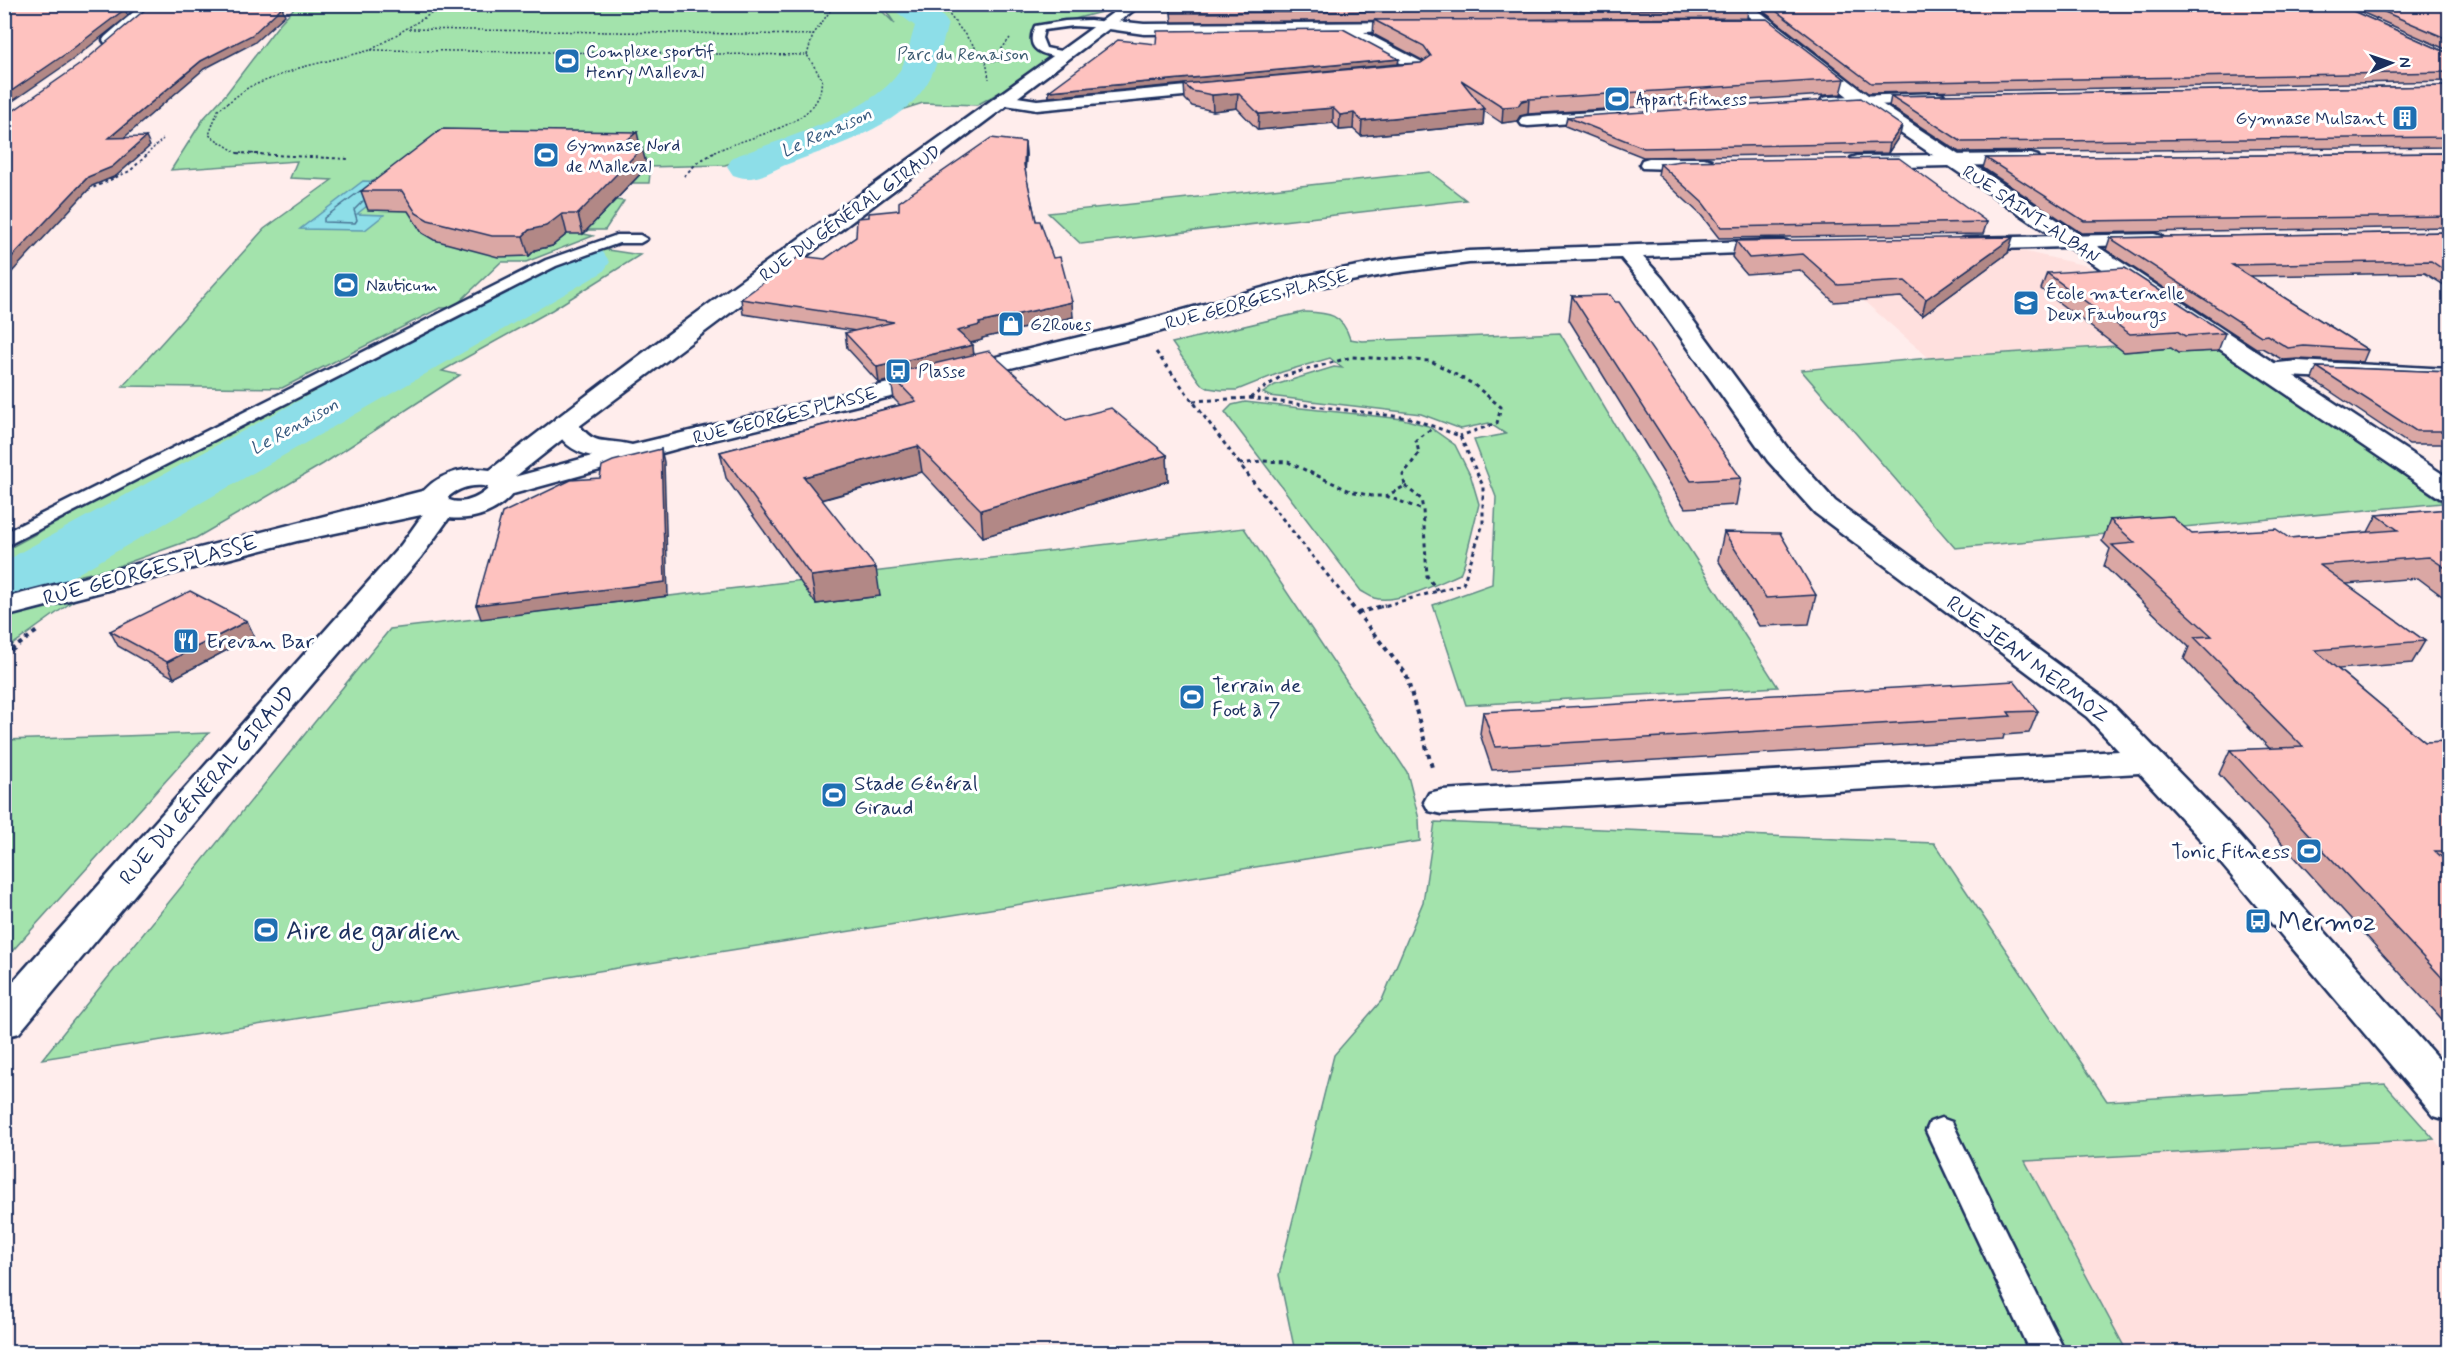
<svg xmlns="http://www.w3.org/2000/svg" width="2454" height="1357" viewBox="0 0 2454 1357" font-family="Mynerve,sans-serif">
  <rect width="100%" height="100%" fill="#ffedec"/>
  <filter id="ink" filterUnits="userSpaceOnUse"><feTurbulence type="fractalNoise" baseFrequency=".0167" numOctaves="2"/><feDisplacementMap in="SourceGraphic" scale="12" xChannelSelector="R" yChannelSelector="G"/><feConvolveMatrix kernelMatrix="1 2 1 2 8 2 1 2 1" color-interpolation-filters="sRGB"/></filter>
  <g filter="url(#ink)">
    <g fill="#ffe0de">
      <path d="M2022,251L2088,266L2197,340L1929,358L1842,282L1817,255Z"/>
      <path d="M2434,1139L2449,1158V1352H2127L2024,1161Z"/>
    </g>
    <g fill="#a3e3ac" stroke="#5f8985" stroke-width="1.5">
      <path d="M875,4L895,24L882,5H1119L1113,9L1039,28L1040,51L1066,55L977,105L923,103L725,165L647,167L642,172L650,173L649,183H632L615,200L624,201L605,230H588L584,234L593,236L526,262H501L453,308H440L282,388L123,386L264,229L332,180L290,178L297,161L171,170L204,118L226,94L280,23L297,5Z"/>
      <path d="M1430,172L1466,200L1081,244L1048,213Z"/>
      <path d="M601,249L640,255L552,310L442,371L460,375L323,464L196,538L113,568L5,592L4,551L156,469L501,293Z"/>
      <path d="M1304,312C1328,313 1342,313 1350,339L1362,341L1560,333L1683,539L1778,687L1466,705L1433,605L1492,584L1496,497L1474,440L1506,434L1489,423L1461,429L1421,414L1269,396L1263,393L1275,385L1334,367L1342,368L1330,358L1282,372L1237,390H1222L1208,388L1201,384L1172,343Z"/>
      <path d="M2166,345L2178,353L2225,350L2443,503L1955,548L1801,370L1929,358L2116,346L2124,352L2163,349Z"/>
      <path d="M1245,402L1403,419L1428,426L1455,445L1471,477L1479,504L1465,561L1460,574C1439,583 1396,605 1374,598C1369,596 1365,593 1361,591L1225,412L1232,405Z"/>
      <path d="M1244,528L1407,772L1419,819L1420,841L42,1059L390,629Z"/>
      <path d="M80,596L5,650V614Z"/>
      <path d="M209,733L5,959V740Z"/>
      <path d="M1435,822L1934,843L2107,1101L2385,1084L2434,1139L2025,1161L2127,1352H1295L1279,1275L1334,1055L1382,1000L1423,902Z"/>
    </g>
    <path fill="#8ddee8" stroke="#5f98b1" stroke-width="1.5" d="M363,181L397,182L357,214L384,215L365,230L300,229Z"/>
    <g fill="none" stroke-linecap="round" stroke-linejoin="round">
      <path stroke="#497595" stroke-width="1.5" d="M360,191L324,218V222L355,223L357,220L354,210L363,201"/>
      <g fill="#8ddee8" fill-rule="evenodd">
        <path d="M891,4C915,4 933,0 948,23C941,49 937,73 919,95C889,130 828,149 785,165C774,170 759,179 746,178C742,178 737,176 733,175L727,166L733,157C777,141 876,112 900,70C908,57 910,40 915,26L895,11Z"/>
        <path d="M587,248L603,252L610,262L603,272L65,581L27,609L4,615V564L19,553L571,252Z"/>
      </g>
      <g stroke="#1b2f5e" stroke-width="5">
        <g id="service">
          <path d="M1138,4H1211L1206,7H1143Z"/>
          <path d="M1090,20L1107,22L1112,25L1107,28L1073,26L1044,30L1042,38L1046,48L1070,53L1071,55L1066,58C1046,55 1023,53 1035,26L1065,21Z"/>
          <path d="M617,235H640L647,239L640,243H619L556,266L4,547V533L546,260Z"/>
          <path d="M1941,1118L1952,1122L2065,1352H2030L1926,1131L1930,1122Z"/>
        </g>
      </g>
      <g stroke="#1b2f5e" stroke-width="5">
        <g id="minor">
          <path d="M135,4H150L152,10L117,43H105L103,40L105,37L137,9Z"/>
          <path d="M1107,20L1144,24L1417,22L1425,27L1422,30L1364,32L1422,62L1428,70L1420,75L1379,77L1377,73L1379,69L1406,66L1343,32L1144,34L1102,28L1099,25Z"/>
          <path d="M1230,82L1236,83L1238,87L1236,91L1037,110L999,104L996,100L999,96L1005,95L1037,100Z"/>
          <path d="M1937,93L1943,94L1946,98L1943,102L1829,107L1823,106L1820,102L1823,98L1829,97Z"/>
          <path d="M1610,111L1616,112L1619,116L1616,120L1528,126L1522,125L1519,121L1522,117L1528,116Z"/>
          <path d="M2031,154L2038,156L2040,160L2038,164L1858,168L1851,166L1849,162L1851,158L1858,156Z"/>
          <path d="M1649,158H1704L1711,160L1713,164L1711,168L1704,170L1642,168L1640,164L1642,160Z"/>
          <path d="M2154,234L2161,236L2165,240L2161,244L1965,250L1958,248L1954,244L1958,240L1965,238Z"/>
          <path d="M1779,240L1787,241L1790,246L1787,251L1643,257L1662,278L1788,449L1835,501L2111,703L2228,823L2450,1072V1121L2434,1116L2202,841L2139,773L1442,814L1429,811L1424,802L1429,793L1442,790L2119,751L2087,717L1815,513L1768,461L1646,288L1621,258L1469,263L1394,273L1308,289L1147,335L680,448L502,497L492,495L488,489L492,483L592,456C571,451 562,442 552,424L556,418L565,416L574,418C595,449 600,437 632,445L1133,324L1305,276L1394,259L1469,251Z"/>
          <path d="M2298,361L2450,369V383L2259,375L2256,370L2259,365Z"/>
          <path d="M434,488L444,490L448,496L446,499L449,504L445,510L297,541L4,617V598Z"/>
        </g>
      </g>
      <g stroke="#1b2f5e" stroke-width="5">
        <g id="tertiary">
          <path d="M1125,4H1142L574,430L511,480L516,489C501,511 476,521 449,518L421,557L227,784L19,1033L4,1037V992L401,545L426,510L421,504L420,496C435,474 464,466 490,470C696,308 913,158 1125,4ZM483,486L488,487L487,490C476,499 463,505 449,500L448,497C459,488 469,485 483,486Z"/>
          <path d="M1733,4H1750L1868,95L2450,479V500L2440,498L1856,103Z"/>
        </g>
      </g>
      <g stroke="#1b2f5e" stroke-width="1.5" stroke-dasharray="2 2" stroke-linecap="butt">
        <path d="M948,4L947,12L986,61L989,79"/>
        <path d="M1020,4L1023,15"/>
        <path d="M409,29L813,35L835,4"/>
        <path d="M371,50L807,55L813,35"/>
        <path d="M986,61L997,55L1010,38"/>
        <path d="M990,61H1009"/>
        <path d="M147,154L163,139"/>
        <path d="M262,154L237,153L209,135L218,110L249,87L299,68L371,50L447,4"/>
        <path d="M711,154C741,137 801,131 818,98C821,92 821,85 822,79L807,55"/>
      </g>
      <g stroke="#1b2f5e" stroke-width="2" stroke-dasharray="3 3" stroke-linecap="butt">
        <path d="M237,153L348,159"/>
        <path d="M684,176L698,162L714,153"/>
        <path d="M88,190L130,171L149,153"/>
      </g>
      <g stroke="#1b2f5e" stroke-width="3" stroke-dasharray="4 4" stroke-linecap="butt">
        <path d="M1156,352L1254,483L1353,607"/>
        <path d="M1250,398L1280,377L1352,357L1431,361L1473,384L1501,407L1497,423L1460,436"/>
        <path d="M1193,401L1249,398L1410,418L1460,436L1483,486V524L1463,584L1380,607"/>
        <path d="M1240,464L1262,461L1288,462L1350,491L1372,496H1386L1405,486L1403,475L1419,453L1416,440L1434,427"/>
        <path d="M1405,486L1421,499L1423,510"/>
        <path d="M1386,496L1423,510L1427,576L1438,591"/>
      </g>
      <g stroke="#1b2f5e" stroke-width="4" stroke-dasharray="4.5 4.5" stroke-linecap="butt">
        <path d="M1351,605L1406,674L1433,771"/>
        <path d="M1358,613L1385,605"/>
        <path d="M4,656L37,631"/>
      </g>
      <use href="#service" fill="#fff" fill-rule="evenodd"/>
      <use href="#minor" fill="#fff" fill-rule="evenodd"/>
      <use href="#tertiary" fill="#fff" fill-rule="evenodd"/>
    </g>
    <g fill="#daa7a4" stroke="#1b2f5e" stroke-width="1.5">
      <path d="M1170,4L1748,9L1747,18L1172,22Z"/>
      <path d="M1754,4H2337L2450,54V81L1868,93Z"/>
      <path d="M2343,4H2450V51Z"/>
      <path d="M1374,20L1845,79L1841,94L1528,114L1520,116L1517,121L1502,123L1484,111L1483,125L1361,136L1353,129L1339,130L1333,123L1258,130L1237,108L1213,111L1192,106L1185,99L1184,84L1049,97V91L1156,44L1398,64L1421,63L1424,61L1373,34Z"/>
      <path d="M2450,86V147L1959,152L1889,106L1891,96Z"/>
      <path d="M1567,117L1900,135L1888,153L1643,157L1565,126Z"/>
      <path d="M1025,142L1026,155L1025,171L1036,221L1073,317L982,338V340L971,343L974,354L1066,420L1167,455L1168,481L983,537L922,472L822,500L880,596L816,604L726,478L720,452L900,405L894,399L891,380L879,383L847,348L845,333L856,331L743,314L741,299L825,259L856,237L869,217L899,210Z"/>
      <path d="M640,148L647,167L583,234H567L552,246L535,250L529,256L498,257L434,240L422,233L408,211L368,210L361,191Z"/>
      <path d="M2450,153V227L2081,233L1983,168L1986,158Z"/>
      <path d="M1660,164L1987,222L1983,234L1719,238L1701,215L1658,175Z"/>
      <path d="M2450,232V289L2425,273L2250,276L2368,350L2363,362L2298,359L2283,360L2262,348H2256L2106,250L2110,238Z"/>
      <path d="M1736,241L2008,253L1922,316L1901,297L1834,302L1800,270L1746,274L1732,257Z"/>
      <path d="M2047,273L2225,333L2218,351L2178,353L2171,348L2124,352L2041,289Z"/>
      <path d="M1572,296L1741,478L1736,505L1685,508L1569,320Z"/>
      <path d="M2317,367L2450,372V444H2409L2312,379Z"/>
      <path d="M2450,509V602L2418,578L2346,584L2425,641L2412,663L2338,669L2425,742L2450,741V1028L2219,774L2230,750L2270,749L2184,659L2189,647L2104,566L2110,549L2102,541L2110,520L2192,534L2289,538L2368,532L2377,515Z"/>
      <path d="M1724,532L1816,595L1809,624L1759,626L1718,560Z"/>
      <path d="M247,621L254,636L174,678L118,646L110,631Z"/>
      <path d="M2038,711L2029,733L2004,735L2003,739L1492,770L1480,734L1483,712Z"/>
    </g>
    <g fill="#b28886" stroke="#1b2f5e" stroke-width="1.5">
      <path d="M282,7L285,15L254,43L204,69L113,147L109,138L201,61Z"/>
      <path d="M125,9L128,16L71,61L4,107V96Z"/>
      <path d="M1399,59L1398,64L1049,97V91Z"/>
      <path d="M1238,93L1237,108L1213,111L1212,95Z"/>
      <path d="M1529,99L1528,114L1520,116L1517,121L1502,123L1503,107Z"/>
      <path d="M1333,108V123L1258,130L1259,114Z"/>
      <path d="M1484,109L1483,125L1361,136L1362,121Z"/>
      <path d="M1354,113L1353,129L1339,130L1340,115Z"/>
      <path d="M1902,126L1900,135L1888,153L1890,143Z"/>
      <path d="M637,132L641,150L642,148L647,167L583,234L578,214L618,147Z"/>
      <path d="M146,137L150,146L116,176L92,186L12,272H4V262L88,177Z"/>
      <path d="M1025,142L1026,155L1025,178L1024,165Z"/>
      <path d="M562,214L567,234L552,246L535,250L529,256L523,236L529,230Z"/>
      <path d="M2013,237L2008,253L1922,316L1926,299Z"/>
      <path d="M1072,302L1073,317L982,338V340L959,346L957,331L979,323Z"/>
      <path d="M973,345L974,360L890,374L891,380L879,383L877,367Z"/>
      <path d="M918,446L922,472L809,503L804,477Z"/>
      <path d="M661,449L664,462L668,596L481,619L476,605Z"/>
      <path d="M1167,455L1168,481L983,537L981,510Z"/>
      <path d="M876,568L880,596L816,604L811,576Z"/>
      <path d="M247,621L254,636L174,678L167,662Z"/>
    </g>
    <g fill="#fec2bf" stroke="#1b2f5e" stroke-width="1.5">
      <path d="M4,4H72V9H125L67,53L4,96Z"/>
      <path d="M1171,4H1743L1748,9L1171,13Z"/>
      <path d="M1767,4H2337L2450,54V72L1871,83Z"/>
      <path d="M2366,4H2450V40Z"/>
      <path d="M282,7L252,35L201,61L109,138L146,137L112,167L88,177L7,262H4V116L7,115L82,63L147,8Z"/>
      <path d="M1767,19L1845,79L1529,99L1522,100L1518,106L1503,107L1461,80L1484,109L1362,121L1354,113L1340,115L1333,108L1259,114L1238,93L1212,95L1192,91L1184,84L1421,63L1431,56L1424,46L1374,20Z"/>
      <path d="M1343,29L1399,59L1049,91L1118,40L1156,44L1157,31Z"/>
      <path d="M2450,86V137L1962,142L1891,96Z"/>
      <path d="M1861,98L1902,126L1890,143L1644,148L1567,117Z"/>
      <path d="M442,129L637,132L618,147L642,148L578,214H562L546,226L529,230L523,236H492L428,220L416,213L402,191H361Z"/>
      <path d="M991,138L1025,142L1024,165L1036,221H1040L1053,258L1060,257L1072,302L979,323L980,325L957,331L973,345L877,367L845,333L894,322L741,299L800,256L825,259L856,237L857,218L869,217V213L899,210V202Z"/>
      <path d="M2450,153V216L2084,221L1986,158Z"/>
      <path d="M1899,158L1987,222L1721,227L1703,203L1660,164L1681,161Z"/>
      <path d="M2450,232V274L2431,261L2232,265L2368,350L2304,346L2288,348L2267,335L2261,336L2110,238Z"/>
      <path d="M2013,237L1926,299L1905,281L1838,285L1803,254L1749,258L1736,241Z"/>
      <path d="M2125,268L2225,333L2185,336L2177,331L2130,334L2047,273Z"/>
      <path d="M1610,295L1615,302H1619L1741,478L1691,481L1572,296Z"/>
      <path d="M989,351L1066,420L1111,408L1167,455L981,510L918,446L804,477L876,568L811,576L720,452L916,401L890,374Z"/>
      <path d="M2317,367L2450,372V431H2416Z"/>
      <path d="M661,449L665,582L476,605L502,513L571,480L600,478L602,466L613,461Z"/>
      <path d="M2450,509V571L2429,557L2320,565L2425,641L2315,650L2425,742L2450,741V851H2435L2450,865V986L2230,750L2303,747L2194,637L2212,636L2112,545L2135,543L2110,520L2171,516L2192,534L2276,529L2289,538L2398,530L2377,515Z"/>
      <path d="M1724,532L1780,533L1816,595L1766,598Z"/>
      <path d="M190,591L247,621L167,662L110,631Z"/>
      <path d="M2014,681L2038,711L2008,712L2011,716L1495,747L1483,712Z"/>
    </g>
  </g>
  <defs>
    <g id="stadium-square" transform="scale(1.35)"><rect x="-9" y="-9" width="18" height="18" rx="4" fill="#1f6fb2" stroke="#fff"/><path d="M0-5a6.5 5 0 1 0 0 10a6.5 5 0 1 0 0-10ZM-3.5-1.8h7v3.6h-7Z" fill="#fff"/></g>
    <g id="building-square" transform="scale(1.35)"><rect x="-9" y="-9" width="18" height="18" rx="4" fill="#1f6fb2" stroke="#fff"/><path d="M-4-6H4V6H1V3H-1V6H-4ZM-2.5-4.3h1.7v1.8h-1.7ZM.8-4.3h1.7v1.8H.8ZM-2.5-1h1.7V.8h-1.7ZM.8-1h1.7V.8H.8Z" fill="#fff"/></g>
    <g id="school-square" transform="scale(1.35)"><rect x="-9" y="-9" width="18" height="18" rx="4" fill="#1f6fb2" stroke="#fff"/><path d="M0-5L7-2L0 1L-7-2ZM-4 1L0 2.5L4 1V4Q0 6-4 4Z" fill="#fff"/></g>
    <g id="shop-square" transform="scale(1.35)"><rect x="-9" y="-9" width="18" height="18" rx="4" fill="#1f6fb2" stroke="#fff"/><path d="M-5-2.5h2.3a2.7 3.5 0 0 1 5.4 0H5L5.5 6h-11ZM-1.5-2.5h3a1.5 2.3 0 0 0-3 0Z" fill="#fff"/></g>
    <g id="bus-square" transform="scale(1.35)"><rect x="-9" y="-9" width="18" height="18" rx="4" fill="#1f6fb2" stroke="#fff"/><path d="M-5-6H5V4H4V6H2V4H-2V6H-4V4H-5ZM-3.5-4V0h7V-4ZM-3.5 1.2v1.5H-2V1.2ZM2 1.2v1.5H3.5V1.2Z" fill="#fff"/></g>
    <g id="restaurant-square" transform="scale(1.35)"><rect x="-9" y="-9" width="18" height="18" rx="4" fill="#1f6fb2" stroke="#fff"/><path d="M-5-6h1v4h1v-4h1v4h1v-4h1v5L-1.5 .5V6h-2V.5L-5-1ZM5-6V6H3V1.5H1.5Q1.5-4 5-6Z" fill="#fff"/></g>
  </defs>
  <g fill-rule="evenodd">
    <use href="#stadium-square" x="567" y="61"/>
    <use href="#stadium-square" x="1617" y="99"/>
    <use href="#building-square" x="2405" y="118"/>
    <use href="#stadium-square" x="546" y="155"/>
    <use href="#stadium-square" x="346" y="285"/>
    <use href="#school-square" x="2026" y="303"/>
    <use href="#shop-square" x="1011" y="324"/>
    <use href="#bus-square" x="898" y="371"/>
    <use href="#restaurant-square" x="186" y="641"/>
    <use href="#stadium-square" x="1192" y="697"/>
    <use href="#stadium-square" x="834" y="795"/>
    <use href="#stadium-square" x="2309" y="851"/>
    <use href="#bus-square" x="2258" y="921"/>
    <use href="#stadium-square" x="266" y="930"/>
  </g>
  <g text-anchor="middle" stroke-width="6" stroke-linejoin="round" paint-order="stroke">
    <g font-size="18" fill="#1b2f5e" stroke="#fff" text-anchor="start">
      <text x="586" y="57">Complexe sportif<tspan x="586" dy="21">Henry Malleval</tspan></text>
      <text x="1636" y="105">Appart Fitness</text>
      <text x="2386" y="124" text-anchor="end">Gymnase Mulsant</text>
      <text x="566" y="151">Gymnase Nord<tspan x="566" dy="21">de Malleval</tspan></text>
      <text x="366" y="291">Nauticum</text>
      <text x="2046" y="299">École maternelle<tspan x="2046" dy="21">Deux Faubourgs</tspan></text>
      <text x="1030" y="330">G2Roues</text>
      <text x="918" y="377">Plasse</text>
    </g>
    <g font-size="18" fill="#3d5c72" stroke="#fff">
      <text x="963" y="60">Parc du Renaison</text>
    </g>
    <g font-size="18" font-style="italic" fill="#385b80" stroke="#fff">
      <text transform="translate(826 132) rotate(-24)" y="6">Le Renaison</text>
      <text transform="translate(294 426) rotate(-29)" y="6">Le Renaison</text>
    </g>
    <g font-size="18" fill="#1b2f5e" stroke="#fff">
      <text transform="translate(850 213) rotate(-36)" y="6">RUE DU GÉNÉRAL GIRAUD</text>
      <text transform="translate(2031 214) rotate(34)" y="6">RUE SAINT-ALBAN</text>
      <text transform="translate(1257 299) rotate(-15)" y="6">RUE GEORGES PLASSE</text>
      <text transform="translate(785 415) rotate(-14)" y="6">RUE GEORGES PLASSE</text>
    </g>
    <g font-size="21" fill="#1b2f5e" stroke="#fff">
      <text transform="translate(150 570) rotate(-15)" y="7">RUE GEORGES PLASSE</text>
      <text transform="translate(2028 659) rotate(37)" y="7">RUE JEAN MERMOZ</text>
      <text transform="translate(207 785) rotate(-49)" y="7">RUE DU GÉNÉRAL GIRAUD</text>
    </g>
    <g font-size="21" fill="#1b2f5e" stroke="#fff" text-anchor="start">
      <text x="206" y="648">Erevan Bar</text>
      <text x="1212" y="692">Terrain de<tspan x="1212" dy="24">Foot à 7</tspan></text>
      <text x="854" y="790">Stade Général<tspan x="854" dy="24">Giraud</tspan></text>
      <text x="2290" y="858" text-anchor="end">Tonic Fitness</text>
    </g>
    <g font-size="26" fill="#1b2f5e" stroke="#fff" text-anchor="start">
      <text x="2278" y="930">Mermoz</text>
      <text x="286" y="939">Aire de gardien</text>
    </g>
  </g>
  <rect width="2454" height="1357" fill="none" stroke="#fff" stroke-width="24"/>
  <rect x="12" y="12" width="2430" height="1333" fill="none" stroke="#1b2f5e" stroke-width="2" filter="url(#ink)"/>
  <g transform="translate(2391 63) rotate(88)" stroke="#ffffff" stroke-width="4.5" paint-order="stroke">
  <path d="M0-4.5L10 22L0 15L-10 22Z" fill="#1b2f5e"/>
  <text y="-9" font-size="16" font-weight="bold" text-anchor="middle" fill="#1b2f5e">N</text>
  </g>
</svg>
